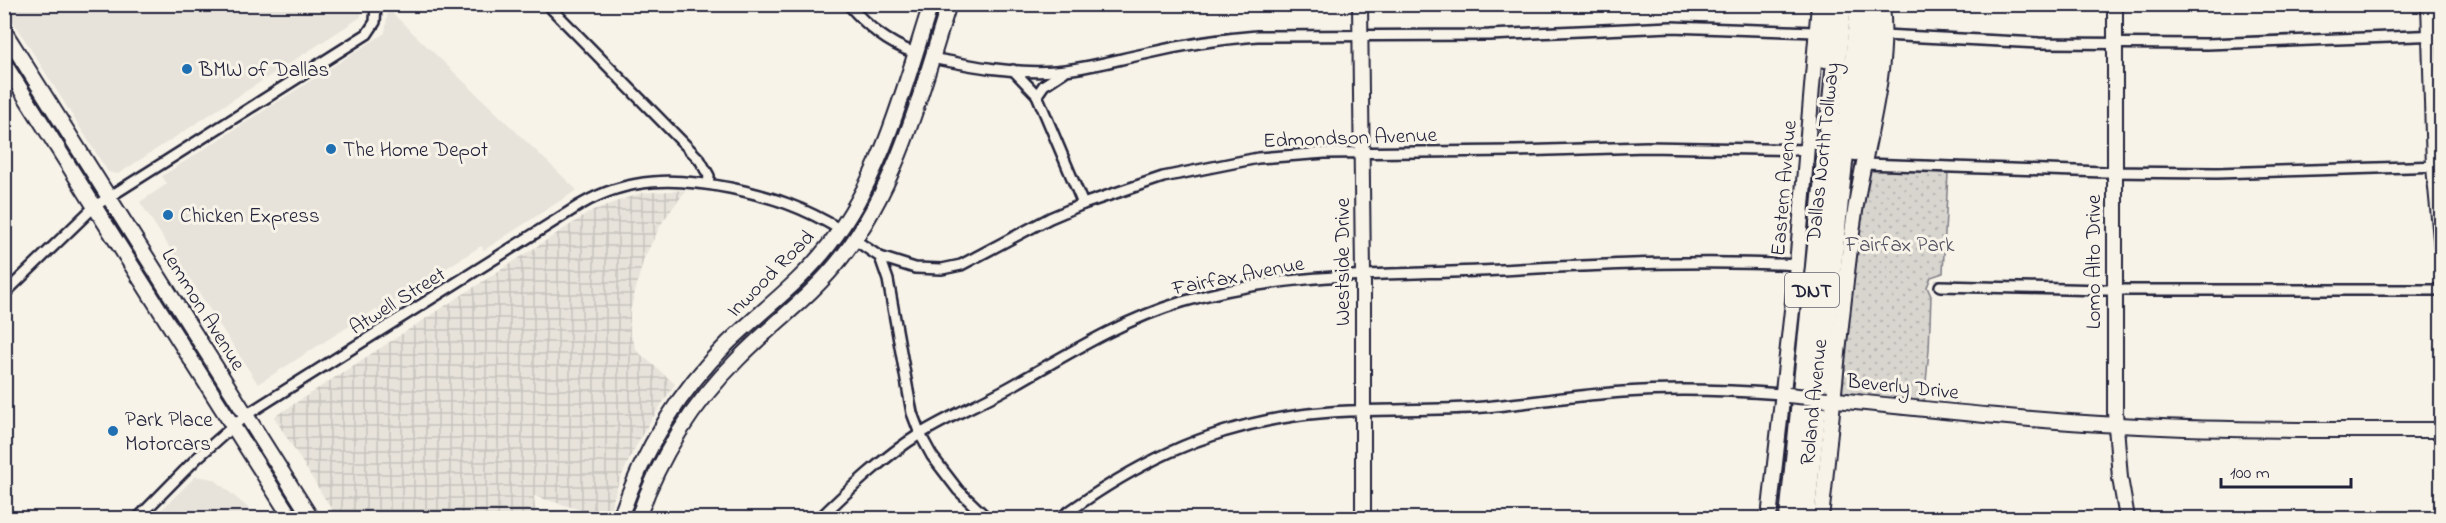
<svg xmlns="http://www.w3.org/2000/svg" width="2446" height="523" viewBox="0 0 2446 523" font-family="'Indie Flower',sans-serif">
  <defs>
    <pattern id="industrial-grid" width="8" height="8" patternUnits="userSpaceOnUse" patternTransform="scale(1.5)"><rect width="8" height="8" fill="#e7e3db"/><path d="M0 4h8M4 0v8" fill="none" stroke="#c6c2bd"/></pattern>
    <pattern id="park-dots" width="8" height="8" patternUnits="userSpaceOnUse" patternTransform="scale(1.5)"><rect width="8" height="8" fill="#d8d5cf"/><path d="M2 2h.1M6 6h.1" fill="none" stroke="#b9b7b3" stroke-width="1.8" stroke-linecap="round"/></pattern>
  </defs>
  <rect width="100%" height="100%" fill="#f7f3e8"/>
  <filter id="ink" filterUnits="userSpaceOnUse"><feTurbulence type="fractalNoise" baseFrequency=".0167" numOctaves="2"/><feDisplacementMap in="SourceGraphic" scale="12" xChannelSelector="R" yChannelSelector="G"/><feConvolveMatrix kernelMatrix="1 2 1 2 8 2 1 2 1" color-interpolation-filters="sRGB"/></filter>
  <g filter="url(#ink)">
    <g fill="#e7e3db">
      <path d="M361,4V17L118,174L108,172L4,7L5,4Z"/>
      <path d="M388,9L577,190L484,250L481,246L378,312L376,309L258,384L140,202L167,184L162,176L385,33Z"/>
      <path d="M196,476L214,479L260,518H153Z"/>
    </g>
    <path fill="url(#industrial-grid)" d="M686,190L663,221L644,258L630,311V333L637,351L675,384L644,431L629,460L618,484L608,518L534,496L536,518H337L274,417L593,210L641,193Z"/>
    <path fill="url(#park-dots)" stroke="#7d7c85" stroke-width="1.5" d="M1872,169L1948,173L1943,273L1931,277L1927,287L1931,296L1929,350L1924,403L1844,394L1841,391L1855,249L1867,171Z"/>
    <g fill="none" stroke-linecap="round" stroke-linejoin="round">
      <g stroke="#22223b" stroke-width="14">
        <g id="street">
          <path d="M547,4L700,160L709,176L708,184"/>
          <path d="M848,4C868,27 887,43 915,53"/>
          <path d="M1883,35L2039,43L2207,44L2442,35"/>
          <path d="M932,58C972,66 1013,74 1055,71C1085,69 1115,60 1144,54C1182,45 1219,39 1257,36L1489,35L1671,27L1816,32"/>
          <path d="M1013,70L1037,95L1083,204"/>
          <path d="M1037,95L1044,85L1064,72"/>
          <path d="M1864,164L2104,172L2217,173L2442,166"/>
          <path d="M855,240L880,257L888,280L912,413L920,434L932,456L958,490L987,518"/>
          <path d="M880,257L915,268L942,269L961,265L1050,218L1083,204L1163,177L1258,158L1325,153L1515,151L1646,147L1808,150"/>
          <path d="M1940,286L2104,290H2442"/>
          <path d="M4,294L95,206L367,34L375,22L376,4"/>
          <path d="M138,518L197,458L246,415L580,205C629,176 677,178 730,188C773,197 803,207 841,230"/>
          <path d="M820,518C851,488 883,457 920,434C951,415 986,401 1017,383C1071,352 1122,320 1182,302C1278,273 1378,275 1478,271C1584,266 1691,259 1797,265"/>
          <path d="M1060,518C1133,465 1203,429 1294,416C1356,407 1421,412 1484,407C1530,403 1577,395 1623,392C1677,388 1729,390 1782,394"/>
        </g>
      </g>
      <g stroke="#22223b" stroke-width="18">
        <g id="secondary">
          <path d="M1360,4L1363,274V518"/>
          <path d="M2115,4V412L2120,478L2127,518"/>
          <path d="M2429,4L2434,167L2442,249"/>
          <path d="M4,31L311,518"/>
          <path d="M4,63L291,518"/>
          <path d="M1827,399C1924,409 2021,420 2118,425C2226,431 2334,430 2442,430"/>
          <path d="M620,518C643,451 677,393 728,343C762,310 800,283 829,245C883,175 904,88 931,4"/>
          <path d="M638,518C659,457 692,405 738,359C772,324 812,296 842,257C899,183 921,92 949,4"/>
          <path d="M1769,518L1797,265L1819,4"/>
          <path d="M1821,518C1832,419 1840,318 1854,218C1863,151 1890,73 1882,6"/>
        </g>
      </g>
      <g stroke="#22223b" stroke-width="22">
        <g id="highway">
          <path d="M1825,58L1828,4"/>
          <path d="M1855,151L1868,88L1876,4"/>
          <path d="M1789,518L1842,4"/>
          <path d="M1805,518L1860,4"/>
        </g>
      </g>
      <use href="#street" stroke="#f7f3e8" stroke-width="9"/>
      <use href="#secondary" stroke="#f7f3e8" stroke-width="14"/>
      <use href="#highway" stroke="#f7f3e8" stroke-width="18"/>
      <g stroke="#22223b" stroke-width="18" stroke-linecap="butt">
        <path id="secondary-bridge" d="M1788,395L1827,399"/>
      </g>
      <use href="#secondary-bridge" stroke="#f7f3e8" stroke-width="14"/>
    </g>
  </g>
  <g fill="#1f6fb2" stroke="#f7f3e8" stroke-width="2">
    <circle cx="187" cy="69" r="6"/>
    <circle cx="331" cy="149" r="6"/>
    <circle cx="168" cy="215" r="6"/>
    <circle cx="113" cy="431" r="6"/>
  </g>
  <g text-anchor="middle" stroke-width="6" stroke-linejoin="round" paint-order="stroke">
    <rect fill="#f7f3e8" stroke="#62616f" stroke-width="1.5" x="1785" y="273" width="54" height="34" rx="4.5"/>
    <g font-size="20" font-weight="bold" fill="#22223b">
      <text x="1812" y="297">DNT</text>
    </g>
    <g font-size="21" fill="#22223b" stroke="#f7f3e8" text-anchor="start">
      <text x="199" y="76">BMW of Dallas</text>
      <text x="343" y="156">The Home Depot</text>
      <text x="180" y="222">Chicken Express</text>
      <text x="125" y="426">Park Place<tspan x="125" dy="24">Motorcars</tspan></text>
    </g>
    <g font-size="21" fill="#22223b" stroke="#f7f3e8">
      <text transform="translate(1350 137) rotate(-2)" y="7">Edmondson Avenue</text>
      <text transform="translate(1822 152) rotate(-84)" y="7">Dallas North Tollway</text>
      <text transform="translate(1783 188) rotate(-85)" y="7">Eastern Avenue</text>
      <text transform="translate(1342 262) rotate(-90)" y="7">Westside Drive</text>
      <text transform="translate(2093 262) rotate(-90)" y="7">Lomo Alto Drive</text>
      <text transform="translate(770 273) rotate(-45)" y="7">Inwood Road</text>
      <text transform="translate(1238 275) rotate(-11)" y="7">Fairfax Avenue</text>
      <text transform="translate(397 300) rotate(-32)" y="7">Atwell Street</text>
      <text transform="translate(204 309) rotate(58)" y="7">Lemmon Avenue</text>
      <text transform="translate(1903 386) rotate(6)" y="7">Beverly Drive</text>
      <text transform="translate(1813 402) rotate(-84)" y="7">Roland Avenue</text>
    </g>
    <g font-size="21" fill="#504f60" stroke="#f7f3e8">
      <text x="1900" y="251">Fairfax Park</text>
    </g>
  </g>
  <rect width="2446" height="523" fill="none" stroke="#f7f3e8" stroke-width="24"/>
  <rect x="12" y="12" width="2422" height="499" fill="none" stroke="#22223b" stroke-width="2" filter="url(#ink)"/>
  <path d="M2221 478v9h130v-9" fill="none" stroke="#22223b" stroke-width="3"/>
  <text x="2230" y="478" font-size="18" fill="#22223b" stroke="#f7f3e8" stroke-width="4.5" paint-order="stroke">100 m</text>
</svg>
